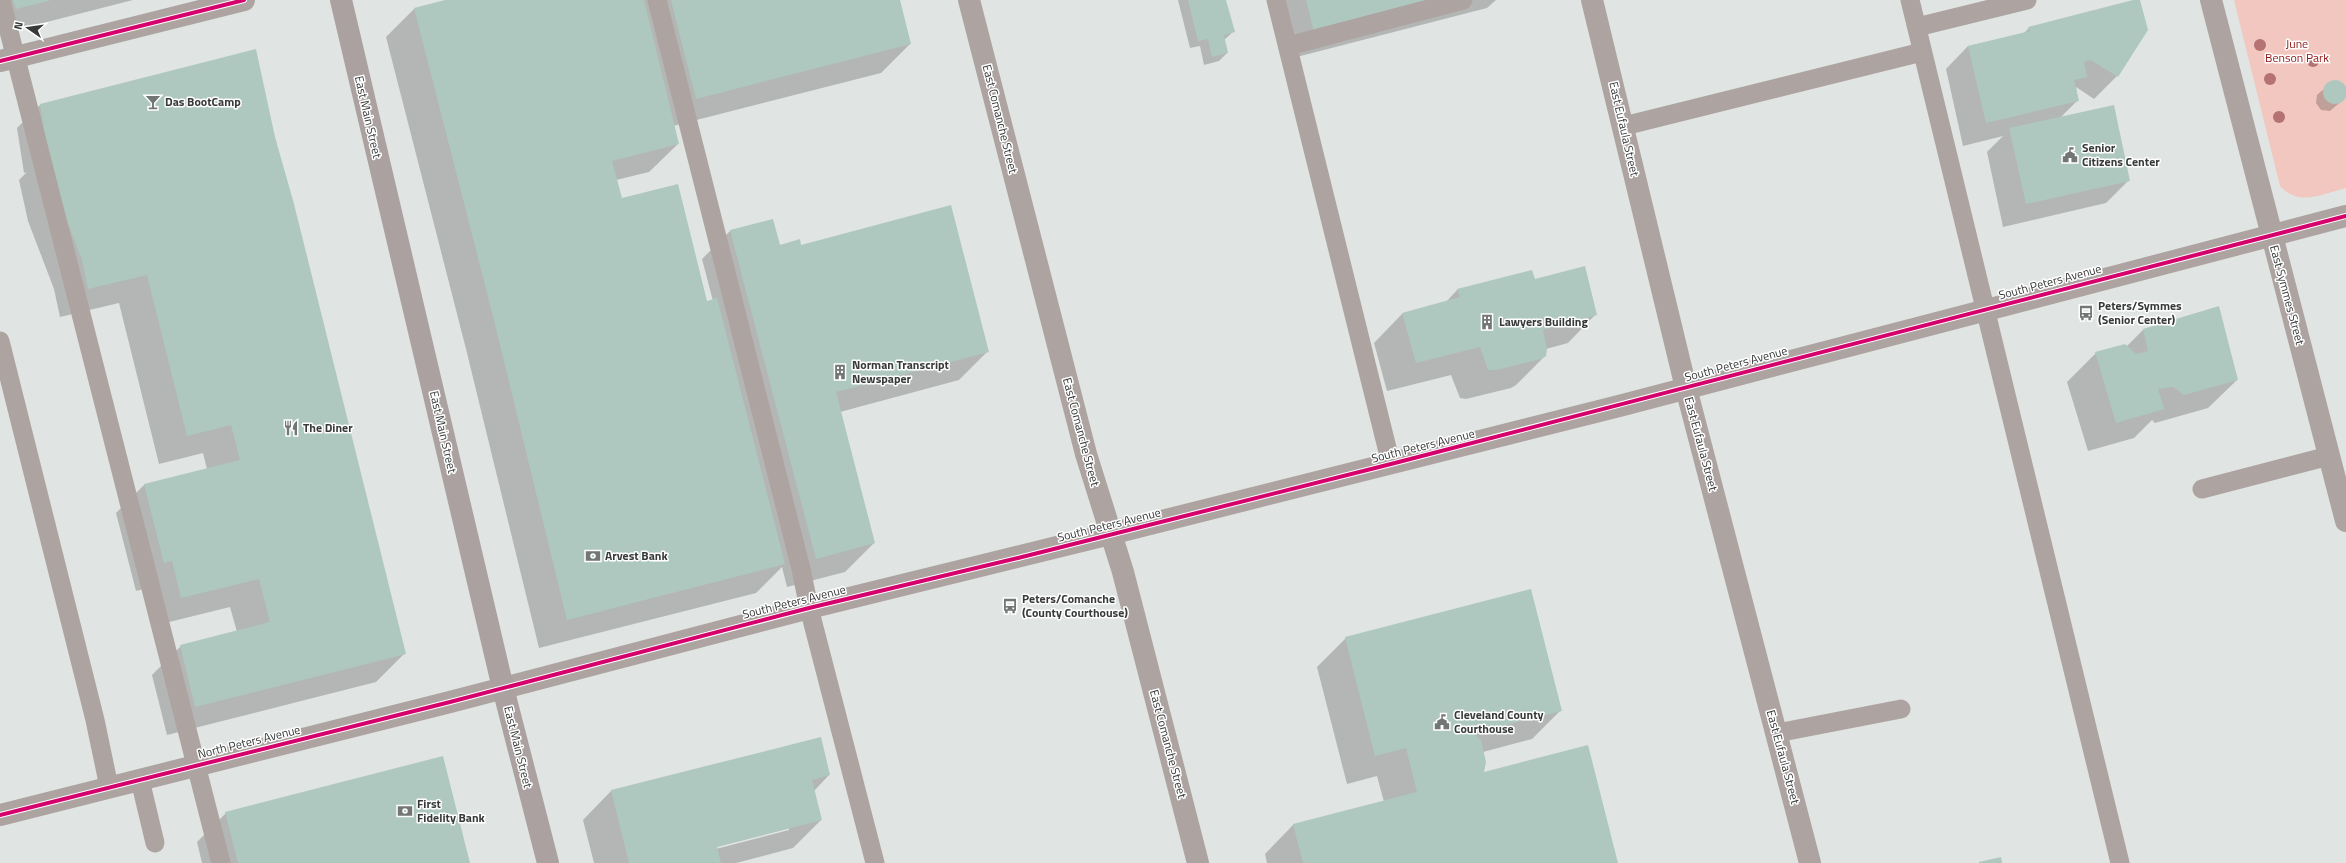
<svg xmlns="http://www.w3.org/2000/svg" width="2346" height="863" viewBox="0 0 2346 863" font-family="'Titillium Web',sans-serif">
  <rect width="100%" height="100%" fill="#e0e4e2"/>
  <path fill="#f1c7c0" d="M2234,0H2346V188C2322,194 2299,207 2280,186Z"/>
  <g fill="#0003" fill-rule="evenodd">
    <path d="M0,0H133L0,34Z"/>
    <path d="M449,0H899L910,44L881,73L673,126L678,144L649,172L616,180L621,199L706,302L713,301L702,259L731,230L779,246H800L988,351L959,380L840,412L874,543L845,572L787,587L782,567L756,593L539,648L466,349L386,37L414,9Z"/>
    <path d="M1178,0H1225L1234,31L1224,40L1227,53L1219,61L1204,65L1200,46L1190,48Z"/>
    <path d="M1270,0H1496L1487,8L1285,60Z"/>
    <path d="M2139,0L2147,30L2117,76L2094,99L2076,87L2078,100L2060,118L2129,180L2106,203L2003,227L1987,152L2003,136L1963,146L1946,69L1968,46L2023,34L2029,28Z"/>
    <path d="M2333,81L2341,82L2346,88L2345,98L2330,111L2321,110L2316,103L2317,95Z"/>
    <path d="M40,105L274,137L405,653L376,682L167,735L152,675L181,646L237,632L230,607L153,626L144,589L136,591L116,513L144,485L207,469L203,453L159,464L119,303L60,317L54,289L28,221L19,180L27,172L24,173L17,128Z"/>
    <path d="M1534,280L1596,314L1568,343L1546,349L1545,356L1516,385L1511,388L1466,399L1460,398L1451,375L1387,391L1374,343L1402,314L1445,303L1458,289Z"/>
    <path d="M2143,330L2237,380L2208,408L2155,423L2152,420L2134,438L2088,451L2067,382L2096,353L2126,347Z"/>
    <path d="M1346,638L1561,710L1532,739L1483,752L1482,773L1617,863H1267L1265,854L1293,825L1384,802L1377,776L1347,784L1317,667Z"/>
    <path d="M820,738L829,775L814,791L821,820L793,848L736,863H594L583,820L611,791ZM789,828V830L712,850V848Z"/>
    <path d="M226,813L469,863H202L197,842Z"/>
  </g>
  <g fill="#aec8c0">
    <path d="M13,0H49V1L16,9Z"/>
    <path d="M445,0H644L679,144L612,161L622,198L678,184L707,301L717,298L785,564L567,620L494,320L414,8Z"/>
    <path d="M671,0H900L911,44L696,99Z"/>
    <path d="M1188,0H1226L1235,32L1224,35L1228,53L1212,57L1208,39L1198,41Z"/>
    <path d="M1306,0H1437L1314,32Z"/>
    <path d="M2133,0H2140L2148,30L2118,77L2091,60L2084,62L2087,77L2074,80L2079,101L1986,123L1968,46L2030,31L2028,27Z"/>
    <path d="M256,49L275,137L294,204L406,654L195,707L180,645L270,622L259,579L181,598L172,561L164,563L144,484L240,460L231,425L187,436L147,275L88,289L82,260L56,192L47,151L40,104Z"/>
    <circle cx="2335" cy="92" r="12"/>
    <path d="M2114,105L2130,181L2026,204L2009,128Z"/>
    <path d="M951,205L989,352L836,392L875,543L816,559L730,230L773,219L780,245L800,239L801,245Z"/>
    <path d="M1585,266L1597,315L1543,330L1547,349L1546,356L1541,359L1496,370H1488L1480,347L1416,363L1402,313L1460,297L1457,289L1532,270L1535,279Z"/>
    <path d="M2219,306L2238,380L2184,395L2173,387L2158,389L2164,409L2116,423L2095,352L2125,344L2136,354L2148,351L2143,329Z"/>
    <path d="M1531,589L1562,711L1473,733L1481,740L1486,762L1484,772L1588,745L1618,863H1303L1293,824L1417,792L1406,748L1375,756L1345,637Z"/>
    <path d="M821,737L830,775L812,780L822,820L717,847L721,863H629L611,790Z"/>
    <path d="M443,756L470,863H238L225,812Z"/>
    <path d="M2001,857L2002,863H1979V862Z"/>
  </g>
  <g fill="none" stroke-linecap="round" stroke-linejoin="round">
    <g stroke="#ada3a1" stroke-width="19">
      <path d="M1,0L221,863"/>
      <path d="M657,0L801,569L809,608L875,863"/>
      <path d="M1276,0L1391,464"/>
      <path d="M1910,0L2120,863"/>
      <path d="M1917,27L2027,0"/>
      <path d="M1288,46L1463,0"/>
      <path d="M1624,126L1922,52"/>
      <path d="M0,341L95,720L109,787"/>
      <path d="M2202,489L2329,456"/>
      <path d="M1777,733L1901,709"/>
      <path d="M140,780L155,843"/>
    </g>
    <g stroke="#ada3a1" stroke-width="22">
      <path d="M969,0L1086,454L1123,572L1198,863"/>
      <path d="M1592,0L1686,388L1810,863"/>
      <path d="M2211,0L2346,521"/>
      <path d="M1110,534L1619,406L2346,216"/>
    </g>
    <g stroke="#ada3a1" stroke-width="22">
      <path d="M0,61L244,0"/>
      <path d="M0,815L450,702L809,608L1110,534"/>
    </g>
    <path stroke="#aaa1a0" stroke-width="22" d="M341,0L503,688L548,863"/>
    <g stroke="#fff" stroke-width="6">
      <g id="cycleway">
        <path d="M0,61L244,0"/>
        <path d="M0,815L450,702L809,608L1018,558L1391,464L2346,216"/>
      </g>
    </g>
    <use href="#cycleway" stroke="#d6006c" stroke-width="4"/>
  </g>
  <g fill="#b47272">
    <circle cx="2260" cy="45" r="6"/>
    <circle cx="2313" cy="61" r="6"/>
    <circle cx="2270" cy="79" r="6"/>
    <circle cx="2279" cy="117" r="6"/>
  </g>
  <defs>
    <g id="bar-bare" transform="scale(1.2)"><path d="M-6-5H6L.8 .8V4.5H3.5V6h-7V4.5H-.8V.8Z" fill="#727674" stroke="#fff" stroke-width="2.5" paint-order="stroke"/></g>
    <g id="civic-bare" transform="scale(1.2)"><path d="M-.6-6.5H3V-4.5H.6V-3L4-1V1h2V6H-6V1h2V-1L-.6-3ZM-1.2 2.5V6h2.4V2.5Z" fill="#727674" stroke="#fff" stroke-width="2.5" paint-order="stroke"/></g>
    <g id="bus-bare" transform="scale(1.2)"><path d="M-5-6H5V4H4V6H2V4H-2V6H-4V4H-5ZM-3.5-4V0h7V-4ZM-3.5 1.2v1.5H-2V1.2ZM2 1.2v1.5H3.5V1.2Z" fill="#727674" stroke="#fff" stroke-width="2.5" paint-order="stroke"/></g>
    <g id="building-bare" transform="scale(1.2)"><path d="M-4-6H4V6H1V3H-1V6H-4ZM-2.5-4.3h1.7v1.8h-1.7ZM.8-4.3h1.7v1.8H.8ZM-2.5-1h1.7V.8h-1.7ZM.8-1h1.7V.8H.8Z" fill="#727674" stroke="#fff" stroke-width="2.5" paint-order="stroke"/></g>
    <g id="restaurant-bare" transform="scale(1.2)"><path d="M-5-6h1v4h1v-4h1v4h1v-4h1v5L-1.5 .5V6h-2V.5L-5-1ZM5-6V6H3V1.5H1.5Q1.5-4 5-6Z" fill="#727674" stroke="#fff" stroke-width="2.5" paint-order="stroke"/></g>
    <g id="bank-bare" transform="scale(1.2)"><path d="M-6-4H6V4H-6ZM0-2.3a2.3 2.3 0 1 0 0 4.6a2.3 2.3 0 1 0 0-4.6Z" fill="#727674" stroke="#fff" stroke-width="2.5" paint-order="stroke"/></g>
  </defs>
  <g fill-rule="evenodd">
    <use href="#bar-bare" x="153" y="102"/>
    <use href="#civic-bare" x="2070" y="155"/>
    <use href="#bus-bare" x="2086" y="313"/>
    <use href="#building-bare" x="1487" y="322"/>
    <use href="#building-bare" x="840" y="372"/>
    <use href="#restaurant-bare" x="291" y="428"/>
    <use href="#bank-bare" x="593" y="556"/>
    <use href="#bus-bare" x="1010" y="606"/>
    <use href="#civic-bare" x="1442" y="722"/>
    <use href="#bank-bare" x="405" y="811"/>
  </g>
  <g text-anchor="middle" stroke-width="3" stroke-linejoin="round" paint-order="stroke">
    <g font-size="12" fill="#901516" stroke="#fff">
      <text x="2297" y="48">June<tspan x="2297" dy="14">Benson Park</tspan></text>
    </g>
    <g font-size="12" font-weight="bold" fill="#373a39" stroke="#fff" text-anchor="start">
      <text x="165" y="106">Das BootCamp</text>
      <text x="2082" y="152">Senior<tspan x="2082" dy="14">Citizens Center</tspan></text>
      <text x="2098" y="310">Peters/Symmes<tspan x="2098" dy="14">(Senior Center)</tspan></text>
      <text x="1499" y="326">Lawyers Building</text>
      <text x="852" y="369">Norman Transcript<tspan x="852" dy="14">Newspaper</tspan></text>
      <text x="303" y="432">The Diner</text>
      <text x="605" y="560">Arvest Bank</text>
      <text x="1022" y="603">Peters/Comanche<tspan x="1022" dy="14">(County Courthouse)</tspan></text>
      <text x="1454" y="719">Cleveland County<tspan x="1454" dy="14">Courthouse</tspan></text>
      <text x="417" y="808">First<tspan x="417" dy="14">Fidelity Bank</tspan></text>
    </g>
    <g font-size="12" fill="#373a39" stroke="#fff">
      <text transform="translate(368 117) rotate(77)" y="4">East Main Street</text>
      <text transform="translate(1000 119) rotate(76)" y="4">East Comanche Street</text>
      <text transform="translate(1624 129) rotate(77)" y="4">East Eufaula Street</text>
      <text transform="translate(2050 282) rotate(-15)" y="4">South Peters Avenue</text>
      <text transform="translate(2287 295) rotate(75)" y="4">East Symmes Street</text>
      <text transform="translate(1736 364) rotate(-15)" y="4">South Peters Avenue</text>
      <text transform="translate(443 432) rotate(77)" y="4">East Main Street</text>
      <text transform="translate(1081 432) rotate(75)" y="4">East Comanche Street</text>
      <text transform="translate(1701 444) rotate(75)" y="4">East Eufaula Street</text>
      <text transform="translate(1423 446) rotate(-14)" y="4">South Peters Avenue</text>
      <text transform="translate(1109 525) rotate(-14)" y="4">South Peters Avenue</text>
      <text transform="translate(794 602) rotate(-14)" y="4">South Peters Avenue</text>
      <text transform="translate(249 742) rotate(-14)" y="4">North Peters Avenue</text>
      <text transform="translate(1168 744) rotate(75)" y="4">East Comanche Street</text>
      <text transform="translate(518 747) rotate(76)" y="4">East Main Street</text>
      <text transform="translate(1783 757) rotate(75)" y="4">East Eufaula Street</text>
    </g>
  </g>
  <g transform="translate(28 28) rotate(283)" stroke="#ffffff" stroke-width="3" paint-order="stroke">
  <path d="M0-3L7 15L0 10L-7 15Z" fill="#373a39"/>
  <text y="-6" font-size="11" font-weight="bold" text-anchor="middle" fill="#373a39">N</text>
  </g>
</svg>
